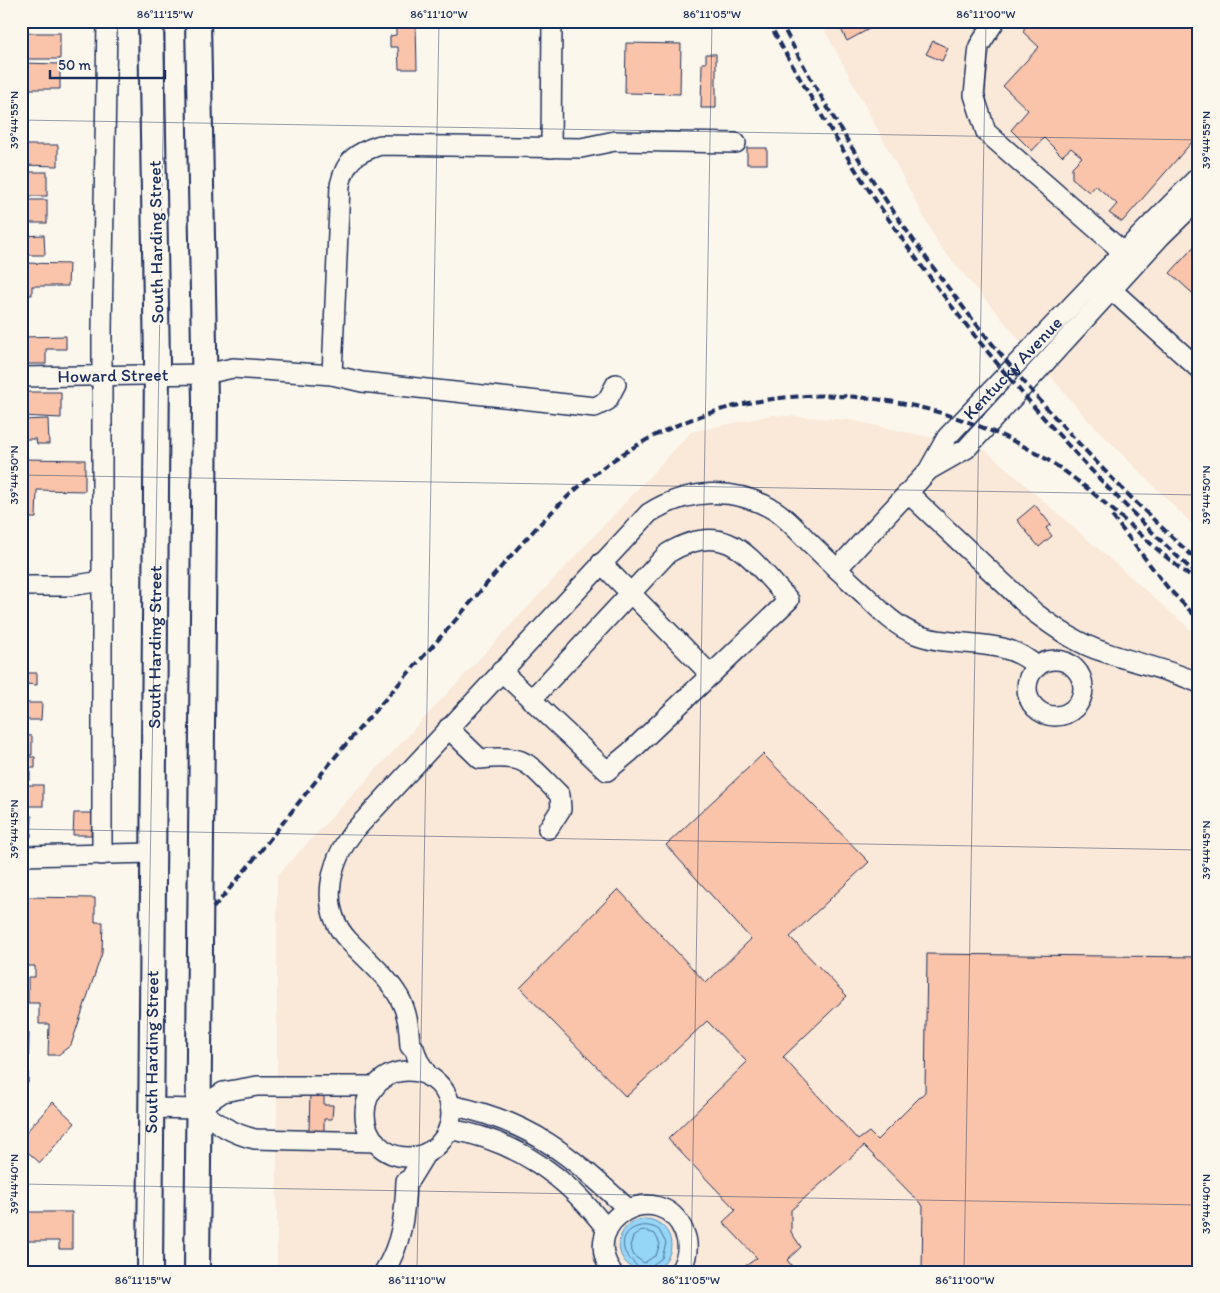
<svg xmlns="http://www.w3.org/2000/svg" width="1220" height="1293" viewBox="0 0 1220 1293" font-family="Itim,sans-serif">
  <rect width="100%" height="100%" fill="#fbf7ec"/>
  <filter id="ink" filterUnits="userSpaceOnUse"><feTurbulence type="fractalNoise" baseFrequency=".02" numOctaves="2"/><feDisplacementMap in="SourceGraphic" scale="10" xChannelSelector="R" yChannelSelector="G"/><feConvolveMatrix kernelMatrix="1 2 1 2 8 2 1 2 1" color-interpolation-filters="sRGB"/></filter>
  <g filter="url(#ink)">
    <g fill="#fae8d8">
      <path d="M820,21H1199V531L1086,418L939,245Z"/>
      <path d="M772,415L850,420L984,449L1199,637V1272H277V876L691,432Z"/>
    </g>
    <circle fill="#95d5f6" stroke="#6493b9" cx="645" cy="1245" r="26"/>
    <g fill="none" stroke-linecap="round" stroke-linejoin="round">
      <g stroke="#4c719b" stroke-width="1">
        <path d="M644,1230L655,1234L660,1244L656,1255L644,1263L634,1256L630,1246L633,1237Z"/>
        <path d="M640,1272C638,1263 627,1260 624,1249C619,1228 645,1220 659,1230L666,1243L662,1258L651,1266L649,1272"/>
      </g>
    </g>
    <g fill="#f9c4aa" stroke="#1b2f5e">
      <path d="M837,21H865L869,29L847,41Z"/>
      <path d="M1027,21H1192L1199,28V134L1122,222L1109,213L1117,204L1095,185L1089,192L1072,178V167L1082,157L1071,148L1062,156L1044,138L1032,151L1011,130L1028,110L1003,86L1039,47L1023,32Z"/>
      <path d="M396,22H416L417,69H399L398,47H390V36L396,35Z"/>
      <rect x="21" y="33" width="39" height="26"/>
      <path d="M933,41L948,48L942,61L926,54Z"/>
      <path d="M626,43L681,44L680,94L625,93Z"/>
      <path d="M706,54H716V108H701L702,63H706Z"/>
      <path d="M21,63L60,64V89H21Z"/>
      <path d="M21,145H58V166L21,165Z"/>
      <rect x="747" y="148" width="20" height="16"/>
      <rect x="21" y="172" width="26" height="24"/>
      <rect x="21" y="200" width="26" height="23"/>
      <path d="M44,235L45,255H21V236Z"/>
      <path d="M1199,241V299L1170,273Z"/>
      <path d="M21,263L69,264L68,286H32V295H21Z"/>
      <path d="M66,336V349H46V364H21V337Z"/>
      <path d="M21,392H61V418L21,416Z"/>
      <path d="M48,419L49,444H37L36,439H21V420Z"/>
      <path d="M24,459L85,460V491L37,490L36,518H21V462H24Z"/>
      <path d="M1035,505L1051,525L1046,528L1052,536L1039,547L1017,520Z"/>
      <path d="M21,673H37V685L26,684V696H21Z"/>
      <path d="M21,703H42L41,720H21Z"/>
      <path d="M21,735L32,736V755H21Z"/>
      <path d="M763,754L869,862L790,937L847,996L783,1057L858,1140L869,1132L877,1140L925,1092L927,954L1199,957V1272H922L923,1206L864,1146L791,1210V1232L801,1247L787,1260L797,1272H699L704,1266L744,1267L757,1258L723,1222L736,1210L668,1139L747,1062L707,1021L626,1097L520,988L618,889L706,983L751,939L666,845Z"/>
      <path d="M21,757H35V768H30V780H21Z"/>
      <rect x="21" y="785" width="22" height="21"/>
      <path d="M74,813H92L91,835H73Z"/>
      <path d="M21,816H32L31,837H21Z"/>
      <path d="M22,897L95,898V922H103L102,953L71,1045L58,1055H48L49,1024H39V1003H28V977H35V966H21Z"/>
      <path d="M21,1032L29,1033L28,1083H21Z"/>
      <path d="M310,1091L324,1092V1105H333L332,1119H324V1132L309,1131Z"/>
      <path d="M53,1102L75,1123L40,1163L21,1146V1138Z"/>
      <path d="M21,1212H72V1249H59V1241H21Z"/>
      <rect x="21" y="1260" width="5" height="12"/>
    </g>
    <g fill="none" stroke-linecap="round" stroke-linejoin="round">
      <g stroke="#1b2f5e" stroke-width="22">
        <g id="minor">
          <path d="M995,21L979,46L974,95L986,132L1123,252"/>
          <path d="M551,148L552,21"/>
          <path d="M1103,282L1199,369"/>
          <path d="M332,375L362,382L595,407L607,401L616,384"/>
          <path id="s1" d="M21,377L205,374L233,368L332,375L340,185C346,159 356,153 380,145L581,148L615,141L736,143"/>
          <path d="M929,470L966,449L1161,236L1199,199"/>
          <path d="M908,493L1034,612C1055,628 1078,644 1104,652C1135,663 1168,669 1199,683"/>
          <path d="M601,563L711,675"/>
          <path id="s2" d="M837,569L928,471L947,437L1098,278L1199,176"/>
          <path d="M21,586H70L102,581"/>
          <circle cx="1055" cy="688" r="28"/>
          <path d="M501,671L607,771L630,752L789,600C750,559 729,517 668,553L531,700"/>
          <path d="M448,728L480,759C528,754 527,763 560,795L561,809L548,829"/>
          <path d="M102,855V330L107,21"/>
          <path d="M21,856L153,853"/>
          <circle cx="408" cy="1114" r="43"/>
          <path d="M429,1077L418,1060L414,1048L410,1046C409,1028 408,1013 399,997C387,976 365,958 348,940C318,908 330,861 354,831L649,513C687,489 734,486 774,510C786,517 797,530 807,540C826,559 845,577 865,595C880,610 895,626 915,634C955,650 1004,634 1037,667"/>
          <path d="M450,1105C531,1121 570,1155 628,1209"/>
          <path d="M151,1108L198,1109L223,1092L257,1086H375"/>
          <path d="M198,1109C217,1123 232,1134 255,1139L376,1142"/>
          <path d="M448,1129C514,1139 568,1177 607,1230"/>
          <path d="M384,1272C402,1243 405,1214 406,1181L410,1179L426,1153"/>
          <path d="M612,1272C576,1219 661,1175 684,1232C690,1245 687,1260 679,1272"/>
        </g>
      </g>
      <g stroke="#1b2f5e" stroke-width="28">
        <g id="major">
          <path id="s3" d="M150,1272L157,362L151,21"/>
          <path d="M197,1272L205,401L198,21"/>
        </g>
      </g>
      <use href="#minor" stroke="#fbf7ec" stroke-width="19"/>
      <use href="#major" stroke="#fbf7ec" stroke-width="24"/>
      <g stroke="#1b2f5e" stroke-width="4" stroke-dasharray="8 4" stroke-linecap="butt">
        <path d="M768,21C880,230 1021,411 1194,572"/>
        <path d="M780,21C883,222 1032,411 1199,562"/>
        <path d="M1112,516L1168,588L1199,620"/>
        <path d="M213,908C256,859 295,806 336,756C374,711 414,667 453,623C494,576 534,525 582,484C710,376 879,371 1025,447C1091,481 1139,539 1199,583"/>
      </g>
    </g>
  </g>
  <path fill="none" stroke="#1b2f5e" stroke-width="1" stroke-opacity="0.45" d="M21,120L1199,140M21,475L1199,495M21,829L1199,850M21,1184L1199,1205M143,1272L165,21M417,1272L439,21M691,1272L712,21M964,1272L986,21"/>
  <g text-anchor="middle" stroke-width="4.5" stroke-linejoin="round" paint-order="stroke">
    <g font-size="18" fill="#1b2f5e" stroke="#fbf7ec">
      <text transform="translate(156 242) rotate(-91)" y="6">South Harding Street</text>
      <text dy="6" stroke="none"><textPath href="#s2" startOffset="268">Kentucky Avenue</textPath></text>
      <text dy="6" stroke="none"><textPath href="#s1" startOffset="92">Howard Street</textPath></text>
      <text dy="6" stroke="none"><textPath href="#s3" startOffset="625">South Harding Street</textPath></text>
      <text dy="6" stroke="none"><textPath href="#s3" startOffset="220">South Harding Street</textPath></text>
    </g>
  </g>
  <rect width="1220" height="1293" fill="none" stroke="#fbf7ec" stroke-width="55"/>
  <path d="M50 70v8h115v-8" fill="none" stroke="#1b2f5e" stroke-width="2.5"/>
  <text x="58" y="70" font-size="15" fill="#1b2f5e" stroke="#fbf7ec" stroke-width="4" paint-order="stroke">50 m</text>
  <rect x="28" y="28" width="1164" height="1238" fill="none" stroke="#1b2f5e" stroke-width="2"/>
  <g font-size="12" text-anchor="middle" fill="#1b2f5e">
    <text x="165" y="18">86°11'15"W</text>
    <text x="439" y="18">86°11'10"W</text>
    <text x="712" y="18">86°11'05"W</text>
    <text x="986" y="18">86°11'00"W</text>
    <text transform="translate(14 120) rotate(-90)" y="4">39°44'55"N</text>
    <text transform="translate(1206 140) rotate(-90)" y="4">39°44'55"N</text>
    <text transform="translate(14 475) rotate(-90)" y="4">39°44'50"N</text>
    <text transform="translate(1206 495) rotate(-90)" y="4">39°44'50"N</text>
    <text transform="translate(14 829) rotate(-90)" y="4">39°44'45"N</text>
    <text transform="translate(1206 850) rotate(-90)" y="4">39°44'45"N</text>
    <text transform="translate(14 1184) rotate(-90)" y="4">39°44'40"N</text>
    <text transform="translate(1206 1204) rotate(-90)" y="4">39°44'40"N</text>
    <text x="143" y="1284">86°11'15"W</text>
    <text x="417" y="1284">86°11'10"W</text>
    <text x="691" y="1284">86°11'05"W</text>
    <text x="965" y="1284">86°11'00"W</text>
  </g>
</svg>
